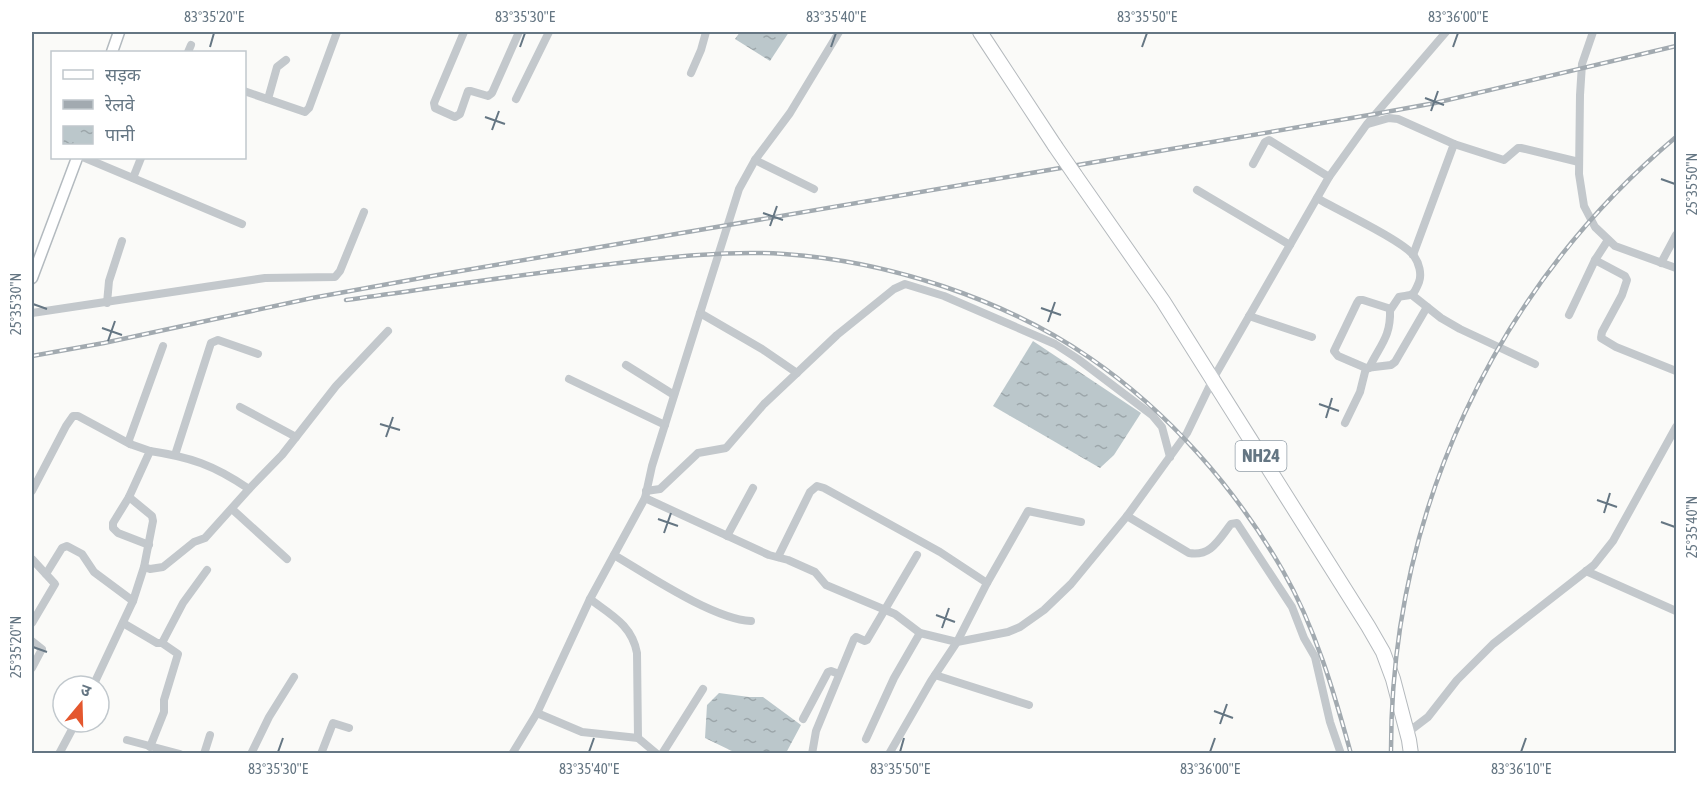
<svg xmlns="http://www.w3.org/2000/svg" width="1708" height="785" viewBox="0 0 1708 785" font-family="'Asap Condensed','Noto Sans Devanagari',sans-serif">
  <defs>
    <pattern id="water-ripples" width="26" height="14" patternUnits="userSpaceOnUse" patternTransform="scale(1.5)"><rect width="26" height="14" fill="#bbc7cb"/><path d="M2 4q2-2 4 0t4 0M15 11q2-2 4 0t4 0" fill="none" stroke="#9ca6aa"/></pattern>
  </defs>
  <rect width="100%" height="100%" fill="#fafaf8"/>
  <g fill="url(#water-ripples)">
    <path d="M740,32H789L770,61L735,39Z"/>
    <path d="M1033,341L1141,413L1114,455L1100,468L993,406Z"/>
    <path d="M719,693L749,697H763L801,725L786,753H736L705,738L707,705Z"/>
  </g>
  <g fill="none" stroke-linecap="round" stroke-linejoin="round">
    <g stroke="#b3babf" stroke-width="13">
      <g id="secondary">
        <path d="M112,52L119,32"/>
        <path d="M32,278L77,158"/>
      </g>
    </g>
    <g stroke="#b4b9bd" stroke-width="16">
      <g id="highway">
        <path d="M980,32L1055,146"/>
        <path d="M1075,175L1163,301L1368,626L1383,652L1393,679L1409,740L1411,754"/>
      </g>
    </g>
    <g stroke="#c3c8cc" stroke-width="8">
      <path d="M464,32L434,103L435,108L455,117L460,114L468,91H471L488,96L492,93L519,32"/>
      <path d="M1593,32L1582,64L1580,95L1579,174L1584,206L1595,227L1615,246L1676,268"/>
      <path d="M188,52L191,45"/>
      <path d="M691,73L701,50L706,32"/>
      <path d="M244,91L305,112L309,108L337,32"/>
      <path d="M268,99L277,67L286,60"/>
      <path d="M516,99L549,32"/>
      <path d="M1368,124L1389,118L1398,119L1454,144L1413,255"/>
      <path d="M1454,144L1504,160L1518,148H1521L1579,162"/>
      <path d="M85,158L242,224"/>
      <path d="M755,160L814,189"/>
      <path d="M1253,164L1265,142L1269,140L1329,177"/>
      <path d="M133,178L141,158"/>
      <path d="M1197,190L1290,245"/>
      <path d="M1317,198C1335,209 1404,241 1414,256C1419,263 1422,274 1419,282C1413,297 1413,294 1399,297L1391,309L1363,300H1359L1357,303L1334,351L1338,356L1366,368L1360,392L1345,423"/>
      <path d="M1595,260L1625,276L1627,280L1622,295L1602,332L1601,338L1616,347L1676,371"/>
      <path d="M1661,263L1676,235"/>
      <path d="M1412,295L1441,318L1460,329L1535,364"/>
      <path d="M107,303L109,281L122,241"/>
      <path d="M32,313L265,278L335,277L340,271L364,212"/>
      <path d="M700,313L762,349L797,373"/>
      <path d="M1569,315L1595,260L1608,240"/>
      <path d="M1249,316L1312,337"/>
      <path d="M626,365L674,395"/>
      <path d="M1366,368L1391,365L1395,362L1427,307"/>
      <path d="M1369,368C1380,345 1391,337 1390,310"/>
      <path d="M569,379L665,425"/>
      <path d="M240,407L296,437"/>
      <path d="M175,455L211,343L218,340L258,354"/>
      <path d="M249,489L282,455L336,386L388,331"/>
      <path d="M32,491L66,426L73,416H78L130,444"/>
      <path d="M646,491L660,489L698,453L726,448L764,404L837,335L894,289L905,284L944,296L1009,324L1055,344L1078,359L1152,415L1162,427L1170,457"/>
      <path d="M129,497L113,523V528L118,533L149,545"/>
      <path d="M645,498L769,555L788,560L815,572L826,585L895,614L920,633L957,642L987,583L1028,511L1081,522"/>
      <path d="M232,509L287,559"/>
      <path d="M1127,516L1189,553C1211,557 1219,539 1231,524L1237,523L1292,607L1304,638L1315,657L1330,722L1341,754"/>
      <path d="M727,536L753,488"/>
      <path d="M614,555C648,575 713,619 751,621"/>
      <path d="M778,557L810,492L817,486L824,488L940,552L987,583"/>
      <path d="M32,559L55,584L32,623"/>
      <path d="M144,567L150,569L163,567L194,542L205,538L249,489C214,465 190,457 150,451"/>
      <path d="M1586,571L1676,611"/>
      <path d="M46,574L62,548L67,546L82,554L94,572L133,601"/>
      <path d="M590,599C611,615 632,625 637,653L638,738L657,754"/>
      <path d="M123,623L157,643H162L183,603L207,570"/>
      <path d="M32,641L42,649L32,668"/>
      <path d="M935,675L1029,705"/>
      <path d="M93,686L133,601L144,567L153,521L152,516L129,497L150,451L130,444L129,440L163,346"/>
      <path d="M537,713L582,732L638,738"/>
      <path d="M803,719L828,672L831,671L839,674"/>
      <path d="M1407,733L1428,717L1457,680L1493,644L1594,565L1613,541L1676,427"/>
      <path d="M866,739L894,678L920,633"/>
      <path d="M127,740L180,754"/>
      <path d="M150,747L164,712V700L178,654L162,643"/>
      <path d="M59,754L76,722"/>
      <path d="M204,754L210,735"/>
      <path d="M251,754L269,717L294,677"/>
      <path d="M321,754L333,723L349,728"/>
      <path d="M512,754L537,713L590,599L645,498L652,466L739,189L755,160L790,113L839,32"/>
      <path d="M662,754L703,689"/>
      <path d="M812,754L816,731L854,639L856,637L865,641L867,640L917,555"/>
      <path d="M889,754L931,681L957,642L1008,632L1020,627L1044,610L1071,584L1127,516L1187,433L1213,379L1329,177L1367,124L1446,32"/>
    </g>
    <use href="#secondary" stroke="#fff" stroke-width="10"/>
    <use href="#highway" stroke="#fff" stroke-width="14"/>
    <g stroke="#a2aab0" stroke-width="4.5">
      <g id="rail">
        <path d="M346,300C432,288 517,275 602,265C662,258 724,250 784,254C888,261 1004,299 1090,358C1169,412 1236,489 1283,571C1315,627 1334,692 1351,754"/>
        <path d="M32,356L104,343L312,298L443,274L1375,114L1435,103L1676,46"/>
        <path d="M1391,754C1390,515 1493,291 1676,137"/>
      </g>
    </g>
    <use href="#rail" stroke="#fff" stroke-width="2" stroke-dasharray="7" stroke-linecap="butt"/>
    <g stroke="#b4b9bd" stroke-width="16" stroke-linecap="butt">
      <path id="highway-bridge" d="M1055,146L1075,175"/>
    </g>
    <use href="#highway-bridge" stroke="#fff" stroke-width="14"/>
  </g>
  <path fill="none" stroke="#657683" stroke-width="2" d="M210,47L214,33M520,47L525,33M831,47L836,33M1142,47L1147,33M1453,47L1458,33M1425,98L1444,105M1431,111L1438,91M485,117L505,124M492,130L499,111M1661,179L1675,184M763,213L783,220M770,226L777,206M33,304L47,309M1041,308L1061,315M1048,322L1055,302M102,328L122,335M108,341L115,321M1319,404L1339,411M1326,418L1332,398M380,424L400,430M386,437L393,417M1597,500L1617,507M1604,513L1610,493M658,519L678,526M1661,522L1675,527M664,533L671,513M936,615L955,622M942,628L949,608M33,647L47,652M1214,711L1233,718M1220,724L1227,704M278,752L283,738M589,752L594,738M900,752L904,738M1210,752L1215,738M1521,752L1526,738"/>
  <g text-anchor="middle" stroke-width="6" stroke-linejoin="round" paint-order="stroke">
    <rect fill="#fff" stroke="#939fa8" stroke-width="1.5" x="1235.5" y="441" width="51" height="30" rx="4.5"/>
    <g font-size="18" font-weight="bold" fill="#657683">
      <text x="1261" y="462">NH24</text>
    </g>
  </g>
  <rect width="1708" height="785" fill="none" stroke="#ffffff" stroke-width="66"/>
  <rect x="51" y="51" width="195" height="108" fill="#ffffff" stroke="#c1c8cd" stroke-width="1.5"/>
  <rect x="63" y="70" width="30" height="9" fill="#ffffff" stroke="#c1c8cd" stroke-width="1.5"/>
  <text x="105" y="81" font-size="18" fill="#657683">सड़क</text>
  <rect x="63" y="100" width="30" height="9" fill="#a2aab0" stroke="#c1c8cd" stroke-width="1.5"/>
  <text x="105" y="111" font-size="18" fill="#657683">रेलवे</text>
  <rect x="63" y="126" width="30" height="18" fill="url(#water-ripples)" stroke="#c1c8cd" stroke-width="1.5"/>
  <text x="105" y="141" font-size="18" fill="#657683">पानी</text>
  <g transform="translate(81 704) rotate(19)"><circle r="28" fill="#ffffff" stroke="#c1c8cd" stroke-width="1.5"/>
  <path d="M0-4.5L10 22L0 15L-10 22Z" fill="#e4572e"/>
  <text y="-9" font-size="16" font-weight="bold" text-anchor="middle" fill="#657683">उ</text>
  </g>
  <rect x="33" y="33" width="1642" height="719" fill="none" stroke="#657683" stroke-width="2"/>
  <g font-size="15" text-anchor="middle" fill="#657683">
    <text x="214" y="22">83°35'20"E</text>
    <text x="525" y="22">83°35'30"E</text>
    <text x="836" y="22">83°35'40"E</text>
    <text x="1147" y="22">83°35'50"E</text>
    <text x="1458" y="22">83°36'00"E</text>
    <text transform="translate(1692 184) rotate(-90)" y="5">25°35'50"N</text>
    <text transform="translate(16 304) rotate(-90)" y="5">25°35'30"N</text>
    <text transform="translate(1692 527) rotate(-90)" y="5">25°35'40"N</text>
    <text transform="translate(16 647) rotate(-90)" y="5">25°35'20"N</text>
    <text x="278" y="774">83°35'30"E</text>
    <text x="589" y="774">83°35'40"E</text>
    <text x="900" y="774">83°35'50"E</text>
    <text x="1210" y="774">83°36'00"E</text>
    <text x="1521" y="774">83°36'10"E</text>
  </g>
</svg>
